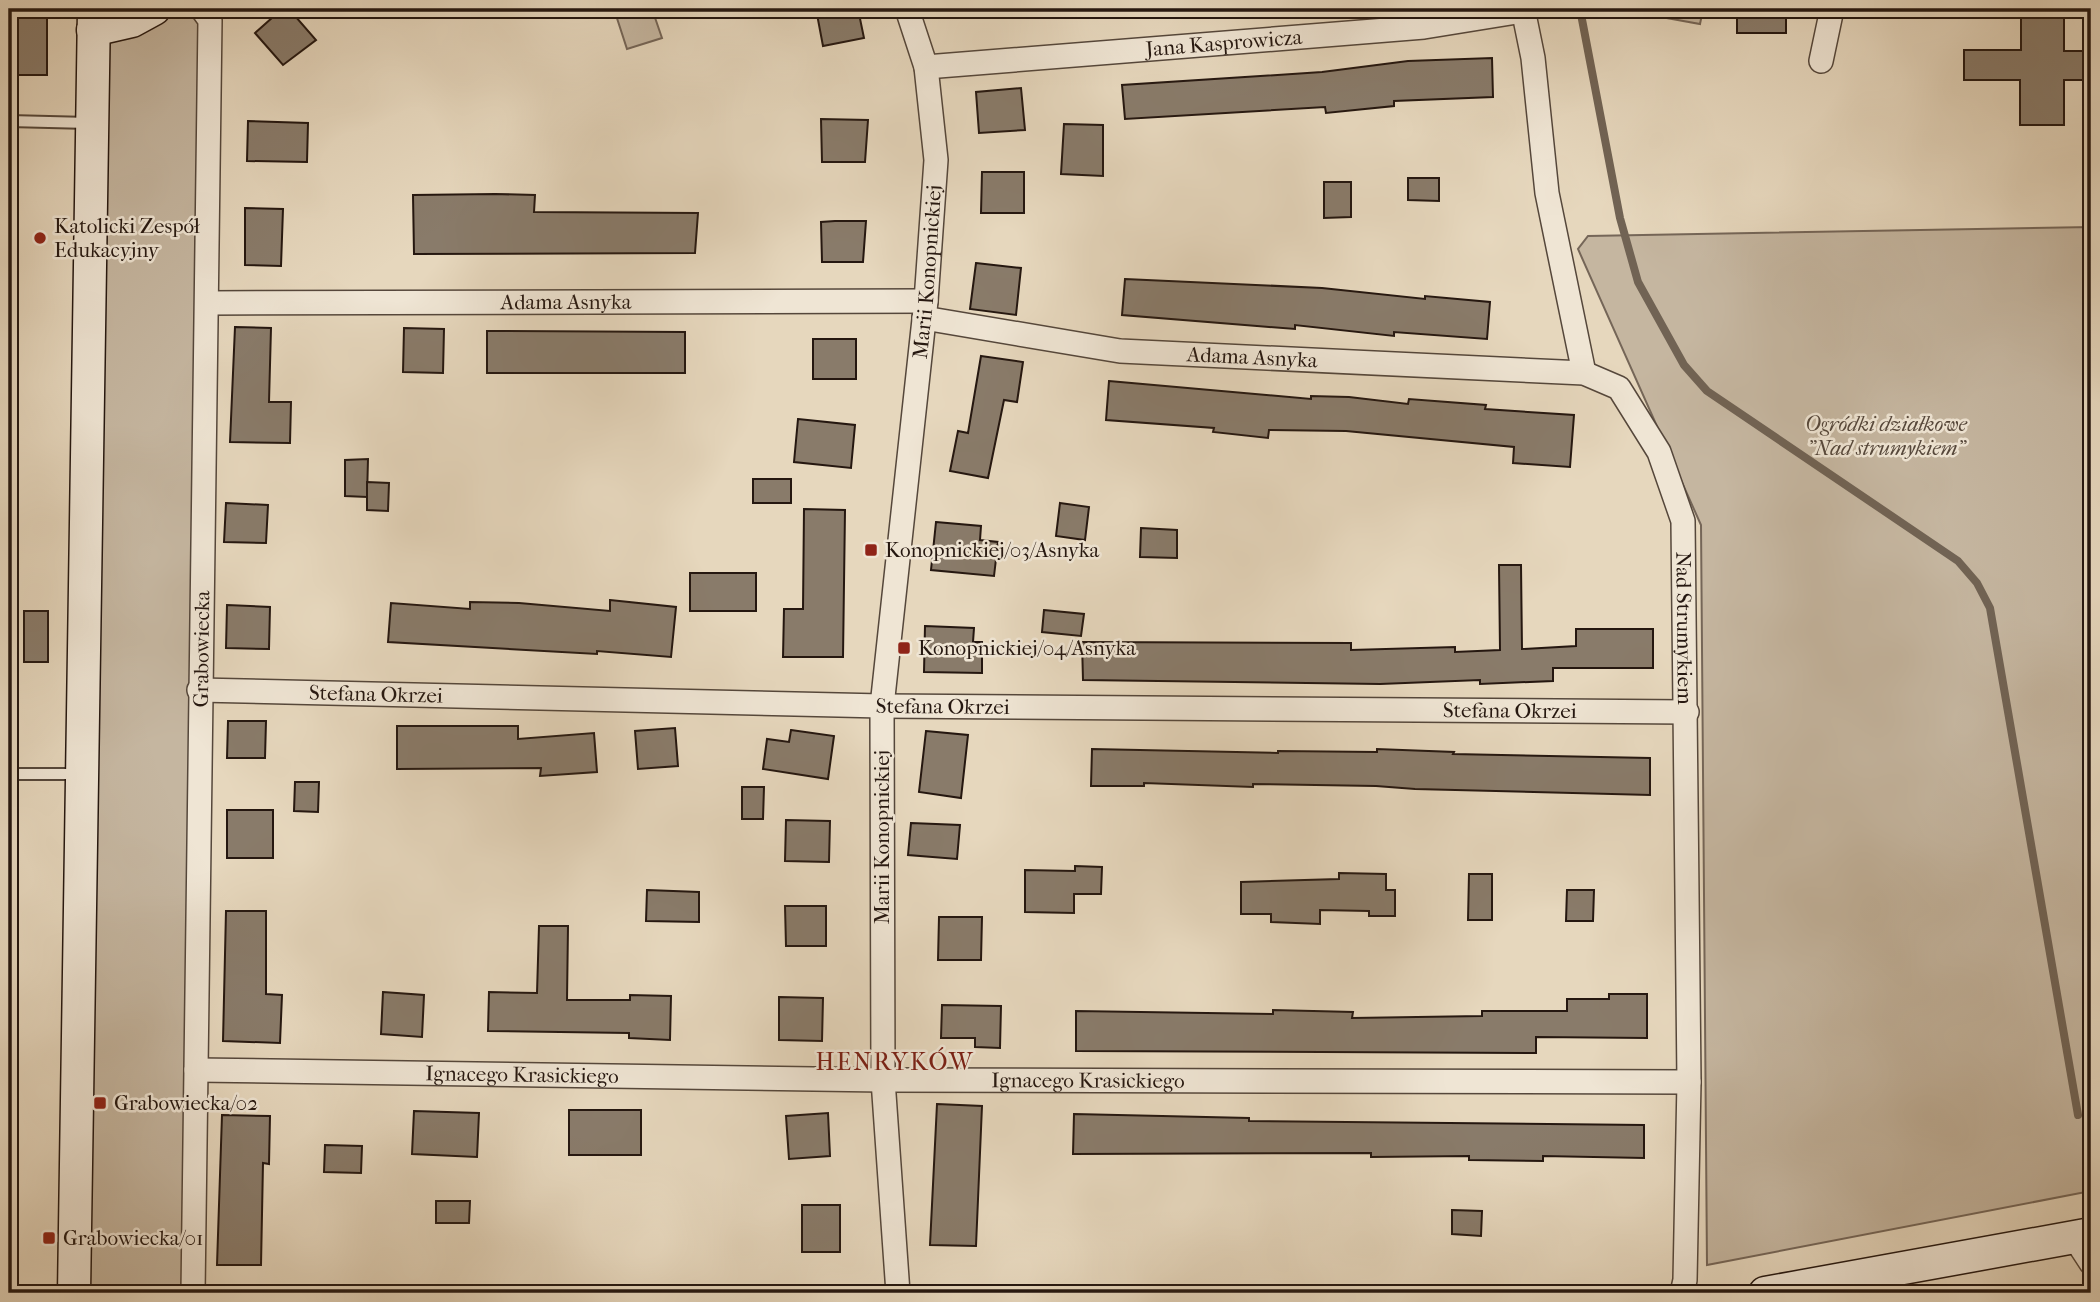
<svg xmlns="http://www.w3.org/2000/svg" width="2100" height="1302" viewBox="0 0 2100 1302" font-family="'IM FELL French Canon',serif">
  <rect width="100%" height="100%" fill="#e6d7bd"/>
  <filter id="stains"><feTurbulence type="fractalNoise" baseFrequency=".00286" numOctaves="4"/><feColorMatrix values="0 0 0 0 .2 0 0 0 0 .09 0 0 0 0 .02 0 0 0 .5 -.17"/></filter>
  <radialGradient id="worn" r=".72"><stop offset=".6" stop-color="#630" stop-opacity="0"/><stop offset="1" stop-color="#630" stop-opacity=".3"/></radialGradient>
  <g fill="#c5b6a0" stroke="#756658" stroke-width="2">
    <path d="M154,9H202L193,1293H74L93,30Z"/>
    <path d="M614,9H652L662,38L627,49Z"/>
    <path d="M1617,9H1703L1700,24Z"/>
    <path d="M2091,227V1191L1707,1265L1701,525L1578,249L1588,236Z"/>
  </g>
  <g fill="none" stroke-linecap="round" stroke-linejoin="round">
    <path stroke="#716354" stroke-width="8" d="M1580,9L1620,218L1638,282L1684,365L1707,391L1958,561L1977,583L1990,608L2078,1115"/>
  </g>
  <g fill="#897b6a" stroke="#251710" stroke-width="2">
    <rect x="9" y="9" width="38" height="66"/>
    <path d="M282,9H289L316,40L283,65L255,33Z"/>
    <path d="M816,9H858L864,38L823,46Z"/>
    <rect x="1737" y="9" width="49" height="24"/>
    <path d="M2021,9H2064V51H2091V80H2064V125H2020V80H1964V50H2021Z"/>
    <path d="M1492,58L1493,97L1394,101V106L1326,113L1325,107L1125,119L1122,85L1322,72L1408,61Z"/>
    <path d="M1021,88L1025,130L979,133L976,92Z"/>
    <path d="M821,119L868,120L865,162H822Z"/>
    <path d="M248,121L308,123L307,162L247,161Z"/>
    <path d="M1064,124L1103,125V176L1061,174Z"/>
    <path d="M982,172H1024V213H981Z"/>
    <path d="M1408,178H1439V201L1408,200Z"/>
    <path d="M1324,182H1351V217L1324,218Z"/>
    <path d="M495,194L535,195L534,212L698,213L695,253L414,254L413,195Z"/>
    <path d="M245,208L283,209L281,266L245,265Z"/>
    <path d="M835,221H866L863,262H822L821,222Z"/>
    <path d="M976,263L1021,268L1016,315L970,309Z"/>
    <path d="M1125,279L1322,288L1425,299V296L1490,302L1487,339L1394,332V336L1295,325V329L1257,326L1122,315Z"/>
    <path d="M235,327L271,328L269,402H291L290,443L230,442Z"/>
    <path d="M404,328L444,329L443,373L403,372Z"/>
    <path d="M487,331L685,332V373H487Z"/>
    <rect x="813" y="339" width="43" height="40"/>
    <path d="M981,356L1023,362L1017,402L1004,400L988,478L950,471L958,431L968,433Z"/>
    <path d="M1109,381L1311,399V396L1349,397L1408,404L1409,399L1486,405L1485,409L1574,415L1570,467L1513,463L1514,447L1346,431L1269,430L1268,438L1213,432L1214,428L1106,420Z"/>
    <path d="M798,419L855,425L851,468L794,462Z"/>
    <path d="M368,459L367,497L345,496V460Z"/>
    <rect x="753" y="479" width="38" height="24"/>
    <path d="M367,482L389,483L388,511L367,510Z"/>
    <path d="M226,503L268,505L266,543L224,542Z"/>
    <path d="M1060,503L1089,507L1085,540L1056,536Z"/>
    <path d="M804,509L845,510L843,657H783L784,609H803Z"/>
    <path d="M936,522L981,526L980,540L998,542L994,576L931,570Z"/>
    <path d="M1141,528L1177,530V558L1140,557Z"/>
    <path d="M1499,565H1521L1522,649L1576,646V629H1653V668H1553V681L1480,684V680L1380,684L1083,680L1082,642L1351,643V650L1455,647V652L1500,650Z"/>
    <rect x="690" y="573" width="66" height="38"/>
    <path d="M610,600L676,607L671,657L597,651V654L388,642L391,603L470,609V602L519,603L610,611Z"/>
    <path d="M227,605L270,607L269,649L226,648Z"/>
    <path d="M1044,610L1084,614L1081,636L1042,632Z"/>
    <rect x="24" y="611" width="24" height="51"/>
    <path d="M925,626L974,628L973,642H982V673L924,672Z"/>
    <path d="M228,721H266L265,758H227Z"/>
    <path d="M397,726H518V739L594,733L597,772L540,776L541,768L397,769Z"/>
    <path d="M675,728L678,766L638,769L635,731Z"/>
    <path d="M791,730L834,736L828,779L763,769L767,739L789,742Z"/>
    <path d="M926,731L968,735L961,798L919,792Z"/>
    <path d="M1092,749L1278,753V751L1377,752V749L1454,752L1453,754L1650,758V795L1415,789L1376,786L1253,784V787L1144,783V786H1091Z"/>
    <path d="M295,782H319L318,812L294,811Z"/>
    <path d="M742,787H764L763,819H742Z"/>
    <rect x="227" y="810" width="46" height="48"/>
    <path d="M786,820L830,821L829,862L785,861Z"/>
    <path d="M911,823L960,825L957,859L908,855Z"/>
    <path d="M1075,866L1102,867L1101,894H1074V913L1025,912V870L1075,871Z"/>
    <path d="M1339,873L1386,874V890H1395V916H1369V911L1320,910V924L1271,922V914H1241V882L1339,879Z"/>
    <path d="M1469,874H1492V920H1468Z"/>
    <path d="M647,890L699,892V922L646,921Z"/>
    <path d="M1567,890H1594L1593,921H1566Z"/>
    <path d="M785,906H826V946H786Z"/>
    <path d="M226,911H266V994L282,995L280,1043L223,1041Z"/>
    <path d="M939,917H982L981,960H938Z"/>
    <path d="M539,926H568L567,1000H630V995L671,996L670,1040L629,1038V1033L488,1031L489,992L537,993Z"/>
    <path d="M383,992L424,995L422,1037L381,1034Z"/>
    <path d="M1609,994H1647V1038L1536,1037V1053L1076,1051V1011L1273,1014V1010L1353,1012L1352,1018L1482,1016V1011H1567V999H1609Z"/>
    <path d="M779,997L823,998L822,1041L779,1040Z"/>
    <path d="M942,1005L1001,1006L1000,1048L975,1047V1038H941Z"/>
    <path d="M937,1104L982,1106L976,1246L930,1245Z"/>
    <rect x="569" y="1110" width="72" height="45"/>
    <path d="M414,1111L479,1113L477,1157L412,1154Z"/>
    <path d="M828,1113L830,1156L789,1159L786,1116Z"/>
    <path d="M1074,1114L1249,1118V1121L1644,1125V1158L1543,1156V1161L1469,1160V1156L1371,1157V1153L1073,1154Z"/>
    <path d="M222,1115L270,1116L269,1164L263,1163L261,1265H217Z"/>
    <path d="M325,1145L362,1146L361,1173L324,1172Z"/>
    <path d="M436,1201H470L469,1223H436Z"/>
    <rect x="802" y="1205" width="38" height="47"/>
    <path d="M1452,1210L1482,1211L1481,1236L1452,1234Z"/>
  </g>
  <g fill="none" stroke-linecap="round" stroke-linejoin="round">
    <g stroke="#55473b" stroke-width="14">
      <g id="lane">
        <path d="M9,121L89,123"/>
        <path d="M9,774H79"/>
      </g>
    </g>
    <g stroke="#55473b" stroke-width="26">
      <g id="street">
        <path d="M1523,9L1533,58L1547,193L1584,373"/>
        <path d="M1821,61L1832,9"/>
        <path id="s1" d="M926,67L1424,27L1523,11"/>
        <path id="s2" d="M207,303L926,301"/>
        <path id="s3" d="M924,318L1120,351L1584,373L1619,388L1659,452L1683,521L1689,1082L1685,1280L1682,1293"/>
        <path id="s4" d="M199,690L882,706L1687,712"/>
        <path id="s5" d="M196,1070L883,1080L1689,1082"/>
        <path d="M2074,1237L2091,1263"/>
        <path id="s6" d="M193,1293L210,20L202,9"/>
        <path id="s7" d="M898,1293L883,1080L882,706L926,301L936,160L926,67L907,9"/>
      </g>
    </g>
    <g stroke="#251710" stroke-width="35">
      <g id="secondary">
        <path d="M93,30L132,21L154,9"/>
        <path d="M74,1293L94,9"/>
        <path d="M1765,1293L2091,1234"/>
      </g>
    </g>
    <use href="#lane" stroke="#efe5d4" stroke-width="10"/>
    <use href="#street" stroke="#efe5d4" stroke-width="23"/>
    <use href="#secondary" stroke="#efe5d4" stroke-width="32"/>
  </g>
  <g fill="#8f2418" stroke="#efe5d4" stroke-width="2.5">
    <circle cx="40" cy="238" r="7"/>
    <rect x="864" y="543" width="14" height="14" rx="3.5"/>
    <rect x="897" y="641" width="14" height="14" rx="3.5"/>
    <rect x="93" y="1096" width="14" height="14" rx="3.5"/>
    <rect x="42" y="1231" width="14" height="14" rx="3.5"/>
  </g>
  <g text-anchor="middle" stroke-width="5" stroke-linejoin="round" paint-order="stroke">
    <g font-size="21" fill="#251710" stroke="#efe5d4">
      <text dy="7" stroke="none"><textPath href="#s1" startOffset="299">Jana Kasprowicza</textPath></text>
      <text dy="7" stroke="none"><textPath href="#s7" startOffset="1024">Marii Konopnickiej</textPath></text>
      <text dy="7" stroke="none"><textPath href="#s2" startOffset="359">Adama Asnyka</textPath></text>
      <text dy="7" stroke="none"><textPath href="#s3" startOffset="331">Adama Asnyka</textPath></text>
      <text dy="7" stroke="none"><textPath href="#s3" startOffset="957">Nad Strumykiem</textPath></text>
      <text dy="7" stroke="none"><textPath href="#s6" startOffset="644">Grabowiecka</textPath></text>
      <text dy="7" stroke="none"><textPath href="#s4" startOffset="177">Stefana Okrzei</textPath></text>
      <text dy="7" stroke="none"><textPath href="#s4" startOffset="744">Stefana Okrzei</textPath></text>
      <text dy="7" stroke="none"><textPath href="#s4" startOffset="1311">Stefana Okrzei</textPath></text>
      <text transform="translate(882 837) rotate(-90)" y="7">Marii Konopnickiej</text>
      <text dy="7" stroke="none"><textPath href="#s5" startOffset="326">Ignacego Krasickiego</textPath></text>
      <text dy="7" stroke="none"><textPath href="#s5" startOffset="892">Ignacego Krasickiego</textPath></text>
    </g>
    <g font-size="21" fill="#251710" stroke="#efe5d4" text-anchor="start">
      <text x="54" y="233">Katolicki Zespół<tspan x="54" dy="24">Edukacyjny</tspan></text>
      <text x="885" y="557">Konopnickiej/03/Asnyka</text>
      <text x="918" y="655">Konopnickiej/04/Asnyka</text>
      <text x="114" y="1110">Grabowiecka/02</text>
      <text x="63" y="1245">Grabowiecka/01</text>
    </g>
    <g font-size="21" font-style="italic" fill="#55473b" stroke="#efe5d4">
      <text x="1886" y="431">Ogródki działkowe<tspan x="1886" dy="24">"Nad strumykiem"</tspan></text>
    </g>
    <g font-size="24" letter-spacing="2" fill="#7a1f14" stroke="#efe5d4">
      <text x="895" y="1070">HENRYKÓW</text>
    </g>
  </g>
  <rect width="2100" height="1302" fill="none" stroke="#e6d7bd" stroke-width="35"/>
  <rect x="10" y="10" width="2079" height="1281" fill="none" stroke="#251710" stroke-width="3.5"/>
  <rect x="18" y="18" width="2065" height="1267" fill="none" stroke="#251710" stroke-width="2"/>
  <rect width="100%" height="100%" filter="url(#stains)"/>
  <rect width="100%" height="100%" fill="url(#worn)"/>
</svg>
